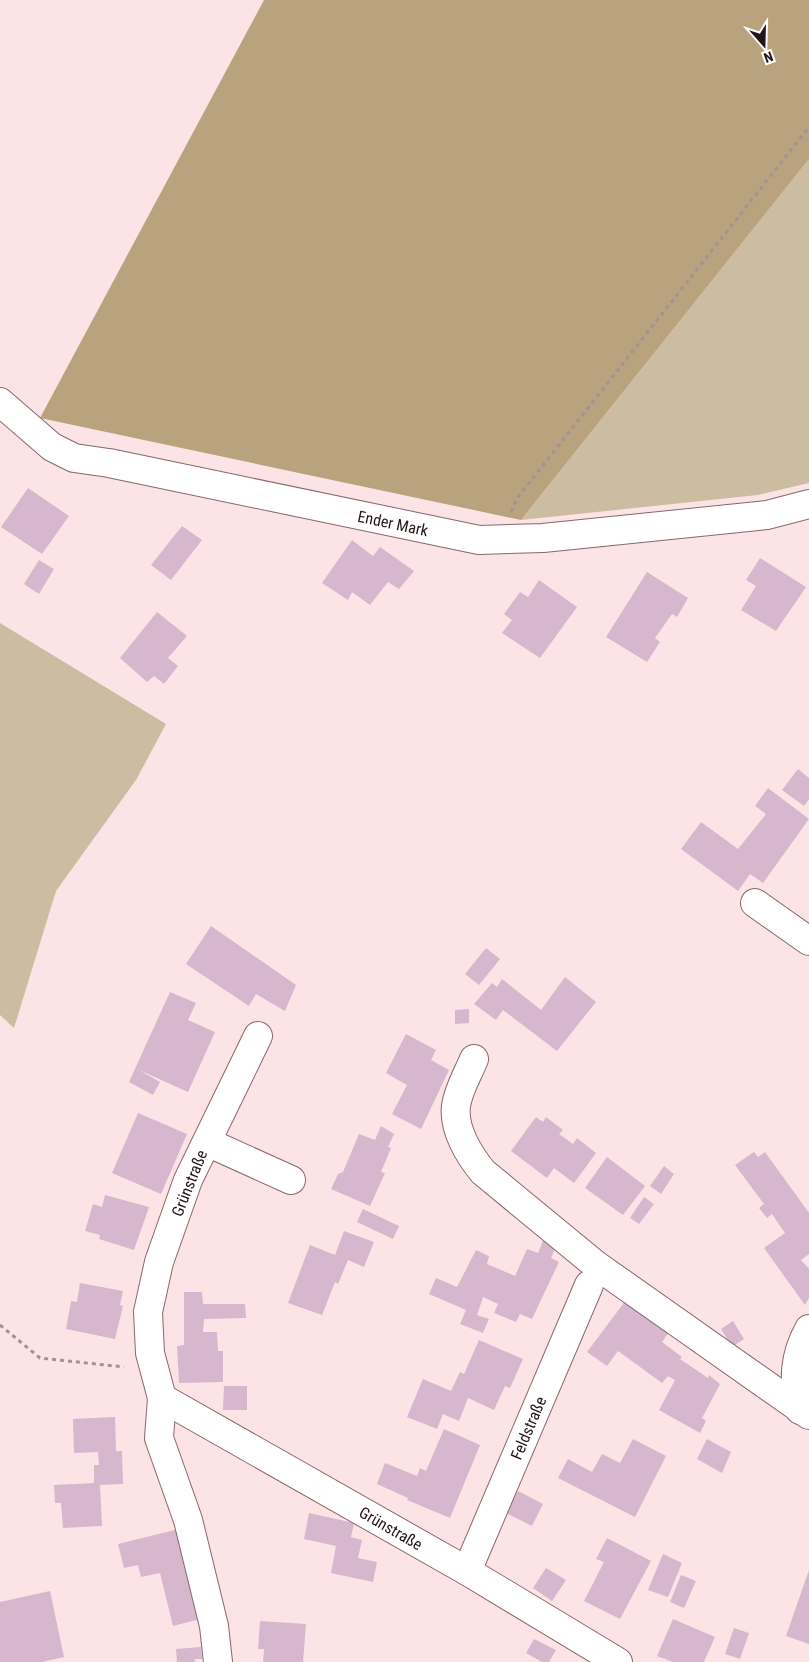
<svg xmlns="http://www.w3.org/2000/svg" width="809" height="1662" viewBox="0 0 809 1662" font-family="'Roboto Condensed',sans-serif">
  <rect width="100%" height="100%" fill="#fce4e6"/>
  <g fill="#ccbca1">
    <path d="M809,159V483L758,495L521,520Z"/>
    <path d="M0,623L166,724L136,780L56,891L14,1028L0,1015Z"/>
  </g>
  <path fill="#b9a37e" d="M264,0H809V159L521,520L40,418Z"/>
  <g fill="#d6b7cd">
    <path d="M28,488L69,516L42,554L1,527Z"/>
    <path d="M182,526L202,540L171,580L151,565Z"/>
    <path d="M352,540L373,556L380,547L414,571L399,589L388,582L370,605L352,592L348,600L322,583Z"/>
    <path d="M760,558L806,587L776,631L741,610L756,586L746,580Z"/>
    <path d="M39,560L54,569L39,594L24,584Z"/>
    <path d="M647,572L688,598L677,617L672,614L655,638L660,642L647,662L606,637Z"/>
    <path d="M539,580L577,607L540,658L502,633L512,620L504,614L520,592L528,597Z"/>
    <path d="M157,612L187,636L168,658L178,666L164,684L154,676L147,682L120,658Z"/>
    <path d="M798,769L809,778V799L804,806L782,790Z"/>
    <path d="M768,788L809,819L763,883L750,874L738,891L681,849L701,822L738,849L766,814L755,806Z"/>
    <path d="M211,926L296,985L285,1011L256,994L249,1006L186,964Z"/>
    <path d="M486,948L500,959L479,985L465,974Z"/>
    <path d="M565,977L596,1002L557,1051L503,1010L496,1020L474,1004L492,983L497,987L502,979L541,1010Z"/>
    <path d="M170,992L196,1003L188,1020L215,1032L188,1092L139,1070L160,1082L153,1095L129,1082Z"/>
    <path d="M469,1009V1023L455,1024V1010Z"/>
    <path d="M406,1034L436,1050L431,1060L449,1070L421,1129L392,1114L407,1085L386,1073Z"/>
    <path d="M138,1113L187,1134L161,1194L112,1173Z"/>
    <path d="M536,1117L543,1122L546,1117L563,1130L559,1134L573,1144L577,1138L596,1153L574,1183L554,1168L547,1178L511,1151Z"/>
    <path d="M381,1126L394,1134L388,1147L391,1148L381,1172L385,1173L370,1206L331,1189L338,1174L343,1172L359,1134L375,1140Z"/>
    <path d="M754,1152L758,1157L765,1152L809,1213V1254L801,1260L809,1269V1298L805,1305L764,1248L785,1233L772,1214L767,1218L759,1208L764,1204L735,1165Z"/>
    <path d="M607,1157L645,1186L623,1215L585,1188Z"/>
    <path d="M664,1166L674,1174L661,1194L650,1186Z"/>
    <path d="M105,1195L149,1207L134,1250L99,1239L100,1235L85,1231L93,1204L102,1207Z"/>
    <path d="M644,1197L654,1204L639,1224L630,1218Z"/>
    <path d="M363,1209L399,1226L393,1239L357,1222Z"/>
    <path d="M344,1231L374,1242L364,1267L348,1260L338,1284L335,1282L322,1315L288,1303L310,1245L335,1255Z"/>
    <path d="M546,1233L558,1241L551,1258L559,1262L532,1319L520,1314L516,1322L494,1313L498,1304L483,1297L477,1315L489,1319L483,1333L460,1324L466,1310L429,1294L436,1278L457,1287L476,1250L489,1256L487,1264L515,1276L527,1249L538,1253Z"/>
    <path d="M80,1283L123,1291L120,1305L123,1306L115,1339L66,1329L71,1301L77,1302Z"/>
    <path d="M184,1292H202L203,1304H245L246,1318L204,1319L203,1332H217L218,1351H223V1382L179,1383L177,1346L184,1345Z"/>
    <path d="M626,1300L669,1332L662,1342L682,1357L680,1359L708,1378L709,1375L720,1384L702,1418L706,1421L700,1433L659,1410L675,1380L668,1376L662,1383L618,1351L607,1366L587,1352Z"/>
    <path d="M733,1321L744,1339L732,1347L721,1329Z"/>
    <path d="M479,1340L523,1359L510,1388L505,1386L494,1410L468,1398L459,1421L443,1414L437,1429L407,1417L423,1379L451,1391L460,1372L464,1374Z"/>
    <path d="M224,1386H247V1410H223Z"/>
    <path d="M115,1417L116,1451H122L123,1484L100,1485L102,1526L63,1528L61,1503H55L54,1485L94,1483V1465H99L98,1452L74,1453L73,1419Z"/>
    <path d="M444,1429L480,1445L450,1518L407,1500L408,1498L377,1484L385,1463L417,1476L420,1468L426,1471Z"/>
    <path d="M633,1439L666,1456L635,1517L558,1478L568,1459L592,1472L602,1454L620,1463Z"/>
    <path d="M707,1439L731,1452L722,1473L697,1459Z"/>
    <path d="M518,1491L543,1504L532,1526L506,1513Z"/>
    <path d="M309,1513L354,1523L351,1537L362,1540L358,1558L377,1562L373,1582L331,1573L336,1546L304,1539Z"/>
    <path d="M179,1529L200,1619L173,1626L160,1573L141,1577L138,1565L124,1568L118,1544Z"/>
    <path d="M607,1538L651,1561L620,1619L584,1601L604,1562L596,1559Z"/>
    <path d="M663,1554L682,1563L668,1597L648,1590Z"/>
    <path d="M546,1568L566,1580L552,1601L533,1588Z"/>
    <path d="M809,1570V1644L786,1636Z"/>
    <path d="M681,1575L696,1581L684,1608L670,1602Z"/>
    <path d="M50,1591L64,1657L42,1662H0V1602Z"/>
    <path d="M673,1619L715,1637L704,1662H673L657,1656Z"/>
    <path d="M260,1621L306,1624L303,1662H263L264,1649H258Z"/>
    <path d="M734,1628L749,1633L740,1659L725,1654Z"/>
    <path d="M534,1639L556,1650L549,1662H542L526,1653Z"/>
    <path d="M201,1647L202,1659H195V1662H177L176,1649Z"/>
  </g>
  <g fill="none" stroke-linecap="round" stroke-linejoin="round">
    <g stroke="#89666a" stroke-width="30">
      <g id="minor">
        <path d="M0,402L52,447L74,458L109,463L479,540L543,538L767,515L809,504"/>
        <path d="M755,903L809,941"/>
        <path d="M258,1036L188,1180L159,1262L148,1312L150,1353L162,1398L467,1571L618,1662"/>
        <path d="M474,1059C468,1074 458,1090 456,1106C453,1129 469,1155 483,1172L596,1265L809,1415"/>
        <path d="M207,1142L291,1180"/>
        <path d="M162,1398L159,1438L188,1520L214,1626L218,1662"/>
        <path d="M800,1410C793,1380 794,1356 809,1329"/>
        <path d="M467,1571L589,1285"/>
      </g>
    </g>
    <g stroke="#a59193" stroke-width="3" stroke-dasharray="4 4" stroke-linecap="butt">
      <path d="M511,512L518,497L809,127"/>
      <path d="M0,1325L40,1358L124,1367"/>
    </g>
    <use href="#minor" stroke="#fff" stroke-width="28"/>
  </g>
  <g text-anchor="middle" stroke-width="4" stroke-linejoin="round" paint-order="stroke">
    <g font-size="16" fill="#231517" stroke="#fff">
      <text transform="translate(393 523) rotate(12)" y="6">Ender Mark</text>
      <text transform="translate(189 1183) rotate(-68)" y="6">Grünstraße</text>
      <text transform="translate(528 1428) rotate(-67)" y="6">Feldstraße</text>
      <text transform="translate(391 1528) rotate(30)" y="6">Grünstraße</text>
    </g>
  </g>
  <g transform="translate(764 45) rotate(160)" stroke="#ffffff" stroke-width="4" paint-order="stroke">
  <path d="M0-4L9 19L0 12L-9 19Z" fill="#231517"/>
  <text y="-8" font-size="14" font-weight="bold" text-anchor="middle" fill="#231517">N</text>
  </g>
</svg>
